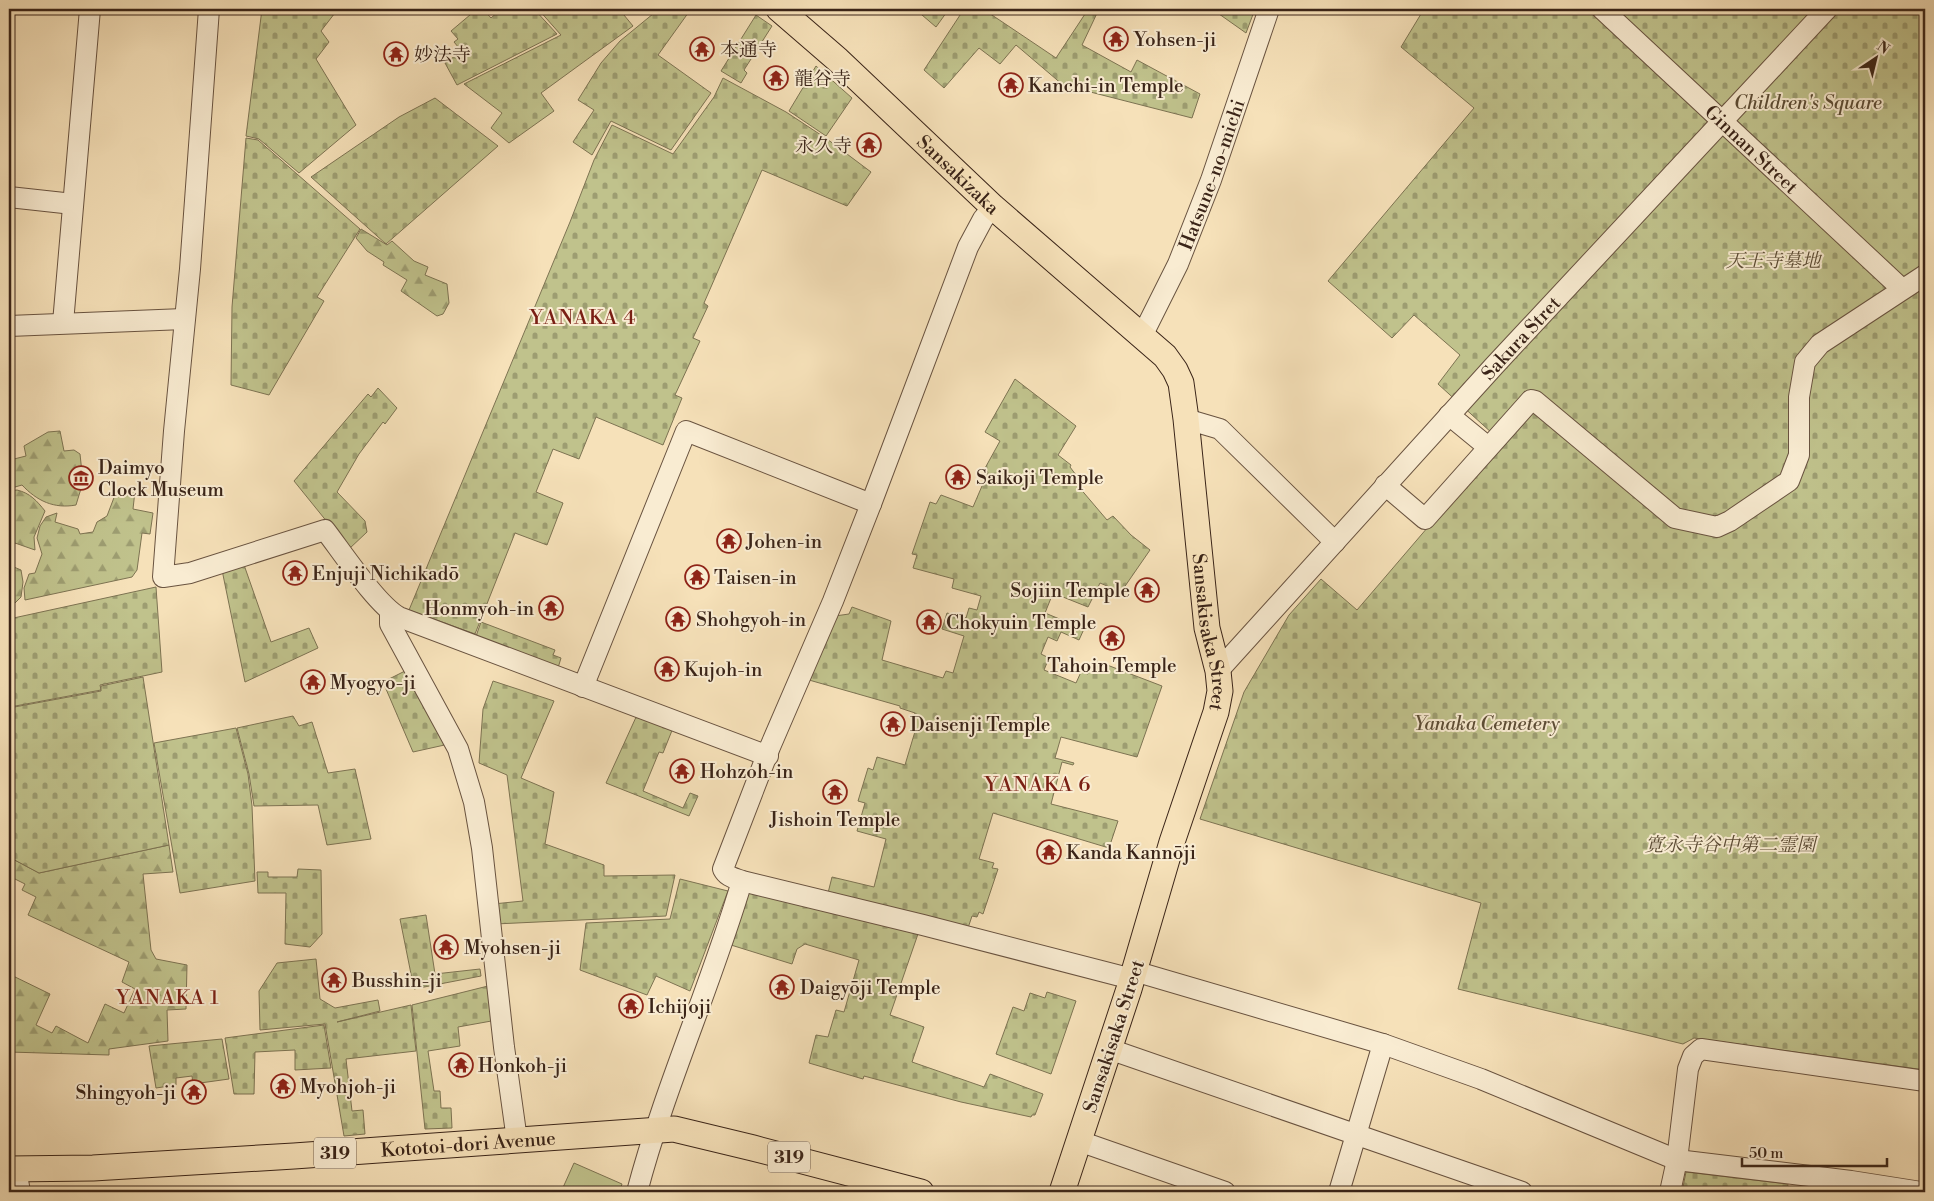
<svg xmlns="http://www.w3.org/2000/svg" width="1934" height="1201" viewBox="0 0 1934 1201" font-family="'Libre Bodoni','Noto Serif JP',serif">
  <defs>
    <pattern id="forest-firs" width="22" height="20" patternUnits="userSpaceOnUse" patternTransform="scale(1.25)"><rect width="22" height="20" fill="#c0c28c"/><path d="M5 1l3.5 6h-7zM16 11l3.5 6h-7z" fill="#9d9d71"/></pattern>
    <pattern id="cemetery-stones" width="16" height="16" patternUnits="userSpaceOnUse" patternTransform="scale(1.25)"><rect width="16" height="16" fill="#c0c28c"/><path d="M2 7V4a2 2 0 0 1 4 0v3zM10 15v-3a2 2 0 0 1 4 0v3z" fill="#9d9d71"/></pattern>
  </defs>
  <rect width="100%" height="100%" fill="#f6e1b9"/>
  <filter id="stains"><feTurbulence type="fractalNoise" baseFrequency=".004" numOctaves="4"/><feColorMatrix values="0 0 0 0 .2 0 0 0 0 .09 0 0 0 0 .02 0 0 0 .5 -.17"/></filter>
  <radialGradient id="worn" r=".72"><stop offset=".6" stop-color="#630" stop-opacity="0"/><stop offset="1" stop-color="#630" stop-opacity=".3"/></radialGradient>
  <path fill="#c0c28c" stroke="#7d7352" d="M574,1163L622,1184L619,1192H561Z"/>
  <g fill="url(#forest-firs)" stroke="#7d7352">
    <path d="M361,229L387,245L392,241L414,261L428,267L425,275L447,284L449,303L443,314L437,316L401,291L407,280L383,265L384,262L367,251L356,238Z"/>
    <path d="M60,431L64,451L74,450L80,454L83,482L76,505C54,509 37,501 22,485L15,487H9L10,460L26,456L24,446L48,432Z"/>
    <path d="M118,487L135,491L133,509L153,513L150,534L142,533L137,570L132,577L25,600L24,588L29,574L35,573L42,554L37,538L40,526L46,517L57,513L55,522L78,529L80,534L93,532L97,522L107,516Z"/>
    <path d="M17,490C30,493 37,501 45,511L34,537L35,550L15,543L9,563V491Z"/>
    <path d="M9,565L21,570L23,582L21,597L14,604L9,605Z"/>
    <path d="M169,845L173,872L143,874L151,950L156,959L187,965L186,1009L167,1010L168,1041L109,1049V1055L9,1052V974L50,994L36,1025L52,1033L56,1026L88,1043L105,1004L124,1013L135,989L122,982L129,962L28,915L36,897L22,890L25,884L9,876V857L39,873Z"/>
  </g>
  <g fill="url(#cemetery-stones)" stroke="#7d7352">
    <path d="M262,9H338L321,31L329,42L316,59L356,125L299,173L259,139L246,136Z"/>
    <path d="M477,9H483L491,18L501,9H534L557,34L457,85L445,63L455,56L453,53L459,48L454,42L458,39L451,31Z"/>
    <path d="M538,9H619L633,26L541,93L554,111L509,143L491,128L502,113L464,84L561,35Z"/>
    <path d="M659,9H691L658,55L711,93L671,150L611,121L592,155L573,142L594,110L578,100L601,63L620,41Z"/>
    <path d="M915,9H949L936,27Z"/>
    <path d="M964,9H983L1056,58L1087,11L1084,9H1099L1082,45L1131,72L1137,60L1200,94L1192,118L1063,85L1016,45L1000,64L979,48L944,88L924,70Z"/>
    <path d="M1212,9H1255L1246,33Z"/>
    <path d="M1424,9H1925V1070L1694,1038L1683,1044L1458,989L1481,903L1200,819L1244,692L1289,615L1321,579L1357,610L1428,527L1504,444L1438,384L1460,355L1414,315L1392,338L1328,281L1474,108L1401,47Z"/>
    <path d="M756,15L772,26L744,70L747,73L741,83L721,71Z"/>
    <path d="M816,66L852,98L826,136L789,111Z"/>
    <path d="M723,78L786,112L827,139L871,172L847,206L762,170L704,303L708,306L693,338L700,341L675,395L682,398L663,445L596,417L579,459L553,449L536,492L563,503L547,545L515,533L475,634L409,610L570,222L594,160L612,125L673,154L714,97Z"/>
    <path d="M435,98L498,146L386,244L311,177L399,117Z"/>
    <path d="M246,138L258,140L360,229L317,297L324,301L269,395L231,385L232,307Z"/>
    <path d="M1015,379L1076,426L1058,455L1071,465L1070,467L1076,475L1073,480L1107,520L1113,516L1131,535L1150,550L1121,592L1100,583L1088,607L1053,593L1045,613L1084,629L1079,640L1061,632L1057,641L1048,637L1041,654L1049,658L1044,670L1076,683L1081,672L1088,674L1094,660L1162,686L1137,757L1061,737L1055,758L1074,763L1073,765L1062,762L1051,804L1118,821L1109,848L993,813L979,859L994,863L992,868L998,869L983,914L979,912L977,917L972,916L968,928L828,893L832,877L874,887L886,839L857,831L865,803L858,801L868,768L873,770L877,757L905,765L916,728L912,726L915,713L900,708V706L809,680L835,616L849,614L852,607L891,621L882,660L943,678L946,671L953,673L964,636L942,629L947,613L966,618L969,608L977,610L981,596L952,588L954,579L913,568L917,555L912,554L930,502L936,504L941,495L973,507L988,472L984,470L1000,441L985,432Z"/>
    <path d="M378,388L397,408L385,424L383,422L359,454L337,492L365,521L367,532L349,549L294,481L368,394L371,397Z"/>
    <path d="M243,562L271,642L309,628L318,648L245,682L222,570Z"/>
    <path d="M156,587L162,672L100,685L101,690L10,707L9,619Z"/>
    <path d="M481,622L555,650L553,655L561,658L558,668L475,639Z"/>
    <path d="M407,670L449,744L413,752L383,682Z"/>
    <path d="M143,677L169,845L39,873L9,857V708L101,691V686Z"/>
    <path d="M493,681L554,701L521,778L554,792L545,844L604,865V876L675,875L666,916L495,924L493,904L523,901L507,775L479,763L483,709Z"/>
    <path d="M637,715L673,728L663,753L659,752L643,791L683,808L690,793L698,796L689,816L606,783Z"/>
    <path d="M293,716L299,726L312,722L328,773L355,769L371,839L327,845L318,805L254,806L249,774L237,728Z"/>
    <path d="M236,728L248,774L252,806L255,881L180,893L154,743Z"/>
    <path d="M298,869L321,870L322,934L310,947L285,944L286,893H258L257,872H268V877H297Z"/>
    <path d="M680,879L728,891L690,991L656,976L647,995L580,970L586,923L670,919Z"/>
    <path d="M748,891L918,934L890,1015L924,1027L912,1062L984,1087L990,1074L1043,1094L1035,1115H1032L1031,1117L961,1102L864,1076L863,1079L809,1063L816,1035L828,1037L836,1010L844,1012L859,960L805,944L797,949L792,964L731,945Z"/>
    <path d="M426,915L435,974L480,969L481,976L414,989L400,919Z"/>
    <path d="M316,959L320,999L335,1008L378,1000L380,1011L337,1022L411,1005L416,1051L346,1059L352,1111L363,1110L365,1134L344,1136L325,1024L260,1030L259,991L277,963Z"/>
    <path d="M492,985L497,1020L458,1027L460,1046L428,1051L434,1091H440L441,1108H451L452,1128L425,1129L412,1005Z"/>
    <path d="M1047,992L1076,1001L1051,1074L996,1054L1013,1007L1024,1011L1030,993L1045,998Z"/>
    <path d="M324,1025L331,1068L295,1070V1050L255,1052L254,1094H234L225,1038Z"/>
    <path d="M222,1039L229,1079L193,1084L192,1076L176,1078V1085L156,1088L149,1046Z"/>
    <path d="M1686,1172L1788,1184L1787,1192H1682Z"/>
  </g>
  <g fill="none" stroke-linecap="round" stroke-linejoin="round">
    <g stroke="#695340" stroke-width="22">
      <g id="minor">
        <path d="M209,9L190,269L174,431L163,577L190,573L325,530C342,552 377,605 399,617L768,756"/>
        <path id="s1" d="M1602,9L1902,289"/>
        <path d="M9,197L73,204"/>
        <path d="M993,207L983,219L968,247L871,504L833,601L770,747L723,869C727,877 734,878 742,881L923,925L1132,979"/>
        <path d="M63,323L90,9"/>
        <path d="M9,326L184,319"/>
        <path id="s2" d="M1142,336L1178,264L1211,180L1269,9"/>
        <path d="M1449,415L1488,447"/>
        <path d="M1186,419L1220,429L1335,542"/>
        <path d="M1385,485L1425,519L1531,400L1535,401L1675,518L1717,527L1730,521L1789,481L1799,455V397L1805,362L1820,344L1925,275"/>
        <path d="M390,612V624L458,749L474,802L482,848L504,1047L517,1140"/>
        <path id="s3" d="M1218,671L1494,366L1827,9"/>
        <path d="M583,687L686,431L871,504"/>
        <path d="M1134,971L1383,1044L1481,1079L1677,1160L1851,1181L1921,1192"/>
        <path d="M1109,1049L1522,1192"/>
        <path d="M1079,1141L1225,1192"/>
        <path d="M16,1169L20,1192"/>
        <path d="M637,1192C665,1086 711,986 742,881"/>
        <path d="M1339,1192L1383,1044"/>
        <path d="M1670,1192L1677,1160L1688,1069L1693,1056L1701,1049L1925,1081"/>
      </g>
    </g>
    <g stroke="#3a2418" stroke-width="27">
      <g id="major">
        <path id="s4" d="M779,9L838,60L993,207L1165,356L1175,370L1181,383L1186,419L1207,628L1218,671L1220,691L1216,712L1172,842L1129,989L1062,1192"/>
        <path id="s5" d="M9,1169L93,1168L294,1156L674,1129L753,1148L921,1192"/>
      </g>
    </g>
    <use href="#minor" stroke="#f9ecd2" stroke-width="20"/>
    <use href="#major" stroke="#f6e1b9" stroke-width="25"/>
  </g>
  <defs>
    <g id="temple-ring" transform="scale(1.25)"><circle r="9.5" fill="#f9ecd2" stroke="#8f2418" stroke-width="1.5"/><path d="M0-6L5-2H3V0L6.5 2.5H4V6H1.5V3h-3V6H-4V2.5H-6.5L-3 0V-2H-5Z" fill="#8f2418"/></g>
    <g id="museum-ring" transform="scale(1.25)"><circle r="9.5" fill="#f9ecd2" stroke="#8f2418" stroke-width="1.5"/><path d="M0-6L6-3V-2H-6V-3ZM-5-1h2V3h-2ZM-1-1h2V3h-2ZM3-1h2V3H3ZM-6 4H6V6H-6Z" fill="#8f2418"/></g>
  </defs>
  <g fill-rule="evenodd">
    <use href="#temple-ring" x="1116" y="39"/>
    <use href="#temple-ring" x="702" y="49"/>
    <use href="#temple-ring" x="396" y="54"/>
    <use href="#temple-ring" x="776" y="78"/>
    <use href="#temple-ring" x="1011" y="85"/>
    <use href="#temple-ring" x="869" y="145"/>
    <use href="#temple-ring" x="958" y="477"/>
    <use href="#museum-ring" x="81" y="478"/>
    <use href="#temple-ring" x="729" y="541"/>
    <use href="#temple-ring" x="295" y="573"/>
    <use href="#temple-ring" x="697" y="577"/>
    <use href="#temple-ring" x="1147" y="590"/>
    <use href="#temple-ring" x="551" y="608"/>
    <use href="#temple-ring" x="678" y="619"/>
    <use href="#temple-ring" x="929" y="622"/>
    <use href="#temple-ring" x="1112" y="638"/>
    <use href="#temple-ring" x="667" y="669"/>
    <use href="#temple-ring" x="313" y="682"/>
    <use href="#temple-ring" x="893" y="724"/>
    <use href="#temple-ring" x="682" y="771"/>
    <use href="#temple-ring" x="835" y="792"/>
    <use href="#temple-ring" x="1049" y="852"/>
    <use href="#temple-ring" x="446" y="947"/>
    <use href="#temple-ring" x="334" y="980"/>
    <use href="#temple-ring" x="782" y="987"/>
    <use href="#temple-ring" x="631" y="1006"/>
    <use href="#temple-ring" x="461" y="1065"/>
    <use href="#temple-ring" x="283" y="1086"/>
    <use href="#temple-ring" x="194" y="1092"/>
  </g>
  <g text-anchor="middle" stroke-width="4" stroke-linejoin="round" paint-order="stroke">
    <g fill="#f9ecd2" stroke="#736050" stroke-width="1">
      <rect x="314" y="1137.5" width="42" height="31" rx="4"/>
      <rect x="768" y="1141.5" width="42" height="31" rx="4"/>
    </g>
    <g font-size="18" font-weight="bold" fill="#3a2418">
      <text x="335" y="1159">319</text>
      <text x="789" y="1163">319</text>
    </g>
    <g font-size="19" fill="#3a2418" stroke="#f9ecd2" text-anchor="start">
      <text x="1134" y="46">Yohsen-ji</text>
      <text x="720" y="56">本通寺</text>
      <text x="414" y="61">妙法寺</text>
      <text x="794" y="85">龍谷寺</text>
      <text x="1028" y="92">Kanchi-in Temple</text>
      <text x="852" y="152" text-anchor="end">永久寺</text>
      <text x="98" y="474">Daimyo<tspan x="98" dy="22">Clock Museum</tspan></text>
      <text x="976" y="484">Saikoji Temple</text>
      <text x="746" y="548">Johen-in</text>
      <text x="312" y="580">Enjuji Nichikadō</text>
      <text x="714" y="584">Taisen-in</text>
      <text x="1130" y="597" text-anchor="end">Sojiin Temple</text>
      <text x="534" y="615" text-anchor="end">Honmyoh-in</text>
      <text x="696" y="626">Shohgyoh-in</text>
      <text x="946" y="629">Chokyuin Temple</text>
      <text x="1112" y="672" text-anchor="middle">Tahoin Temple</text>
      <text x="684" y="676">Kujoh-in</text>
      <text x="330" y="689">Myogyo-ji</text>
      <text x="910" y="731">Daisenji Temple</text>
      <text x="700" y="778">Hohzoh-in</text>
      <text x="835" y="826" text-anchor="middle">Jishoin Temple</text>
      <text x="1066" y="859">Kanda Kannōji</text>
      <text x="464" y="954">Myohsen-ji</text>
      <text x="352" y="987">Busshin-ji</text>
      <text x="800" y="994">Daigyōji Temple</text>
      <text x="648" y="1013">Ichijoji</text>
      <text x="478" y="1072">Honkoh-ji</text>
      <text x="300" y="1093">Myohjoh-ji</text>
      <text x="176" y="1099" text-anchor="end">Shingyoh-ji</text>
    </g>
    <g font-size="19" font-style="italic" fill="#5c4c35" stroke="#f9ecd2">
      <text x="1808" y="109">Children's Square</text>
      <text x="1773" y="267">天王寺墓地</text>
      <text x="1487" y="730">Yanaka Cemetery</text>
      <text x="1730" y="851">寛永寺谷中第二霊園</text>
    </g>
    <g font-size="19" fill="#3a2418" stroke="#f9ecd2">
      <text dy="7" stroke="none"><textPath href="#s1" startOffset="205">Ginnan Street</textPath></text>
      <text dy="7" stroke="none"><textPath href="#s4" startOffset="244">Sansakizaka</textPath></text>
      <text dy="7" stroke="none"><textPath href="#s2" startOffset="176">Hatsune-no-michi</textPath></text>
      <text dy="7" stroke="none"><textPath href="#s3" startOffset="450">Sakura Stret</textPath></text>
      <text dy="7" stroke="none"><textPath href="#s4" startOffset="802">Sansakisaka Street</textPath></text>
      <text transform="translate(1113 1036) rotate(-72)" y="7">Sansakisaka Street</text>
      <text dy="7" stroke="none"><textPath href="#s5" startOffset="460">Kototoi-dori Avenue</textPath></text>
    </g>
    <g font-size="20" letter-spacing="1" fill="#7a1f14" stroke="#f9ecd2">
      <text x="583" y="324">YANAKA 4</text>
      <text x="1038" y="791">YANAKA 6</text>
      <text x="168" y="1004">YANAKA 1</text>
    </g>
  </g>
  <rect width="1934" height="1201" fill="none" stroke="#f6e1b9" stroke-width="30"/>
  <rect x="10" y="10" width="1914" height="1181" fill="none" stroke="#3a2418" stroke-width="2.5"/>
  <rect x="15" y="15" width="1904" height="1171" fill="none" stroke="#3a2418"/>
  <g transform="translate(1876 58) rotate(35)" stroke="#f9ecd2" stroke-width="4" paint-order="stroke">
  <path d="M0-4L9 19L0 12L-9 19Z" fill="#3a2418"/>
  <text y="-8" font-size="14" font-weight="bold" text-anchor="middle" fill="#3a2418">N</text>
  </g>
  <path d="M1742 1158v8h145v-8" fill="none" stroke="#3a2418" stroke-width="2.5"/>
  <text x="1749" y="1158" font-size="15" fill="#3a2418" stroke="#f9ecd2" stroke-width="4" paint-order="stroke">50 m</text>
  <rect width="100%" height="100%" filter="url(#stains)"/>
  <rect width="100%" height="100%" fill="url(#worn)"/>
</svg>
